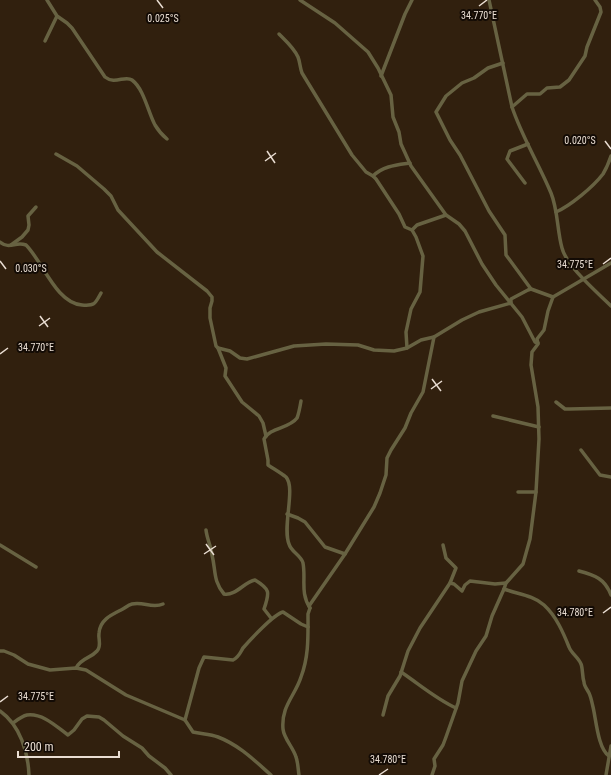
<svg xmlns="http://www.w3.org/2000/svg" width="611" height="775" viewBox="0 0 611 775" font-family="'Roboto Condensed',sans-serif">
  <rect width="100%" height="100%" fill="#31200e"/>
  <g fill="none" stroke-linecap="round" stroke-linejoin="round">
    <g stroke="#676242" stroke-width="3.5">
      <path d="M47,0L57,16L67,23L72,28L105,77C115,85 125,75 132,80C144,89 148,112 155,125C158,130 162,135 167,139"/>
      <path d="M300,0L335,23L368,52L378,68L391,95L393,117L399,132L401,144L411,166L446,215L459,224L465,231L482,264L496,285L522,317L535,342L538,343"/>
      <path d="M489,0L512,107C522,137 539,164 551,193C558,210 557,230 562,248C567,267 597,292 611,306"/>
      <path d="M279,34C286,41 294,48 298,57C300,62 300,68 302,73L352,155L366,172L373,176"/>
      <path d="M45,41L57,16"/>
      <path d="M503,63L488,68L474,78L462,83L446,96L436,112L450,140L460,155L489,211L505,235L506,255L509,259L531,289"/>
      <path d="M381,76L405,14L412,0"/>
      <path d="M512,107L527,94H540L547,88L560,87L569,80L585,56L587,47L601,12L600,7L595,0"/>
      <path d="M56,154L77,166L104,189L111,196L118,210L157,252L207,291L212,297V301L210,308V318L216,346L218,348L230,351L240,358L247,359L294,346L326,344L358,345L374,350L394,351L407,348L421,340L434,337L462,320L479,312L511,303V299L528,290L531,289L553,297L611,263"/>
      <path d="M410,163C396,165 383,166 373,176L376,179L399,214L405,227L412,230L417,225L446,215"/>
      <path d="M525,183L507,159L510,151L528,144"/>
      <path d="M556,212C570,206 593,187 603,174C606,169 609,162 611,156"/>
      <path d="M0,242C10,250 15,241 26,245C43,262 56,303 82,305C95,306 95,304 101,293"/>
      <path d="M11,245L22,237L28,230L29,225L28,216L36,207"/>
      <path d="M218,348L226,368L225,376L242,402L259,416L263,423L266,436"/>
      <path d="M407,348L406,332L411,309L420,292L423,256L416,237L412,230"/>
      <path d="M301,401C300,407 299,413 297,418C289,429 270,427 264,439L268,460V465C274,469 281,473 286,477C296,488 282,527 289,544C291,552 301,555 303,563C306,579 300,593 310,608"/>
      <path d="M556,402L565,409H570L611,408"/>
      <path d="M493,416L539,427"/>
      <path d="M581,450L600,475L611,477"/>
      <path d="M518,492H536"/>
      <path d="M287,514L298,518L305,522L325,547L345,554"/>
      <path d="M206,530C207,539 211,546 212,555C216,571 213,581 224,594C236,596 244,582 255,580C270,589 270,592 264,609L271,618"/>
      <path d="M0,545L36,567"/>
      <path d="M579,571C595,575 605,579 611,595"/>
      <path d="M450,583L454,584L462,591L465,585L470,581L495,584L506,583"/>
      <path d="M504,589C517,594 533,595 544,605C556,616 563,632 569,647C571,653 578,657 581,664C583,669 582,676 584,682C584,686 587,689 589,693C591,697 592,703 593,707C596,719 598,749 609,756"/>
      <path d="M0,651H4L14,655L28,664L50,670L76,668L86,670L126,695L185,720L193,732C201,734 210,734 218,737C239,745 254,760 271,775"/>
      <path d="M76,668C82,657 90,659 97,651C102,646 98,639 99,633C100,620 111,615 121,610C125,608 128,605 132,604C143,601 152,609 163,604"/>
      <path d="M401,672C419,684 436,699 456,708"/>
      <path d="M0,711C20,725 28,752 29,775"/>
      <path d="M383,715L388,696L400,676L408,651L420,628L450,583L456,568L446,558L443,545"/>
      <path d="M185,720L199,668L204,657L233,660C239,657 240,653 243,648C250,640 274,614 283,612L301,624L308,627"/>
      <path d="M13,723C17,720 22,716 27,715C43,713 57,727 68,735L74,730L82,719L87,716L99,717L104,720L123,736L142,748L149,756L165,768L171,775"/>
      <path d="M299,775C298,769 298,762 296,757C293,747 284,739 283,729C281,706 295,696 301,677C309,656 308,636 308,614L310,608L309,606L345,554L374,507L380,493L386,475L387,458L391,450L405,428L411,413L423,392L434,337"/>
      <path d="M432,775L435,766L434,759L443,745L446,737L458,703L462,681L476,651L486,636L492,616L504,589L506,583L523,564L530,539L536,492L539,439L538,407L531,365L532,352L538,344L537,339L544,330L548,311L553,297"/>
      <path d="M606,775L611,746"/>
    </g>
  </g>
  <path fill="none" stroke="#e9ddd2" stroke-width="1.5" d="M157,0L163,8M479,6L487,0M605,141L611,149M267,151L275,163M265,161L276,153M0,261L6,269M603,264L611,258M40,316L48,327M39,326L50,318M0,354L8,348M432,379L441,391M431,389L442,381M206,544L214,555M204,554L216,546M603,613L611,607M0,702L8,696M379,775L388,769"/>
  <g font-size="10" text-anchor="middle" fill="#e9ddd2" stroke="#130b05" stroke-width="4" stroke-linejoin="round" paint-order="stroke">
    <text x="479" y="19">34.770°E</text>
    <text x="163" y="22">0.025°S</text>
    <text x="580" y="144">0.020°S</text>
    <text x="575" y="268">34.775°E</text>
    <text x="31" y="272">0.030°S</text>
    <text x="36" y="351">34.770°E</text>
    <text x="575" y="616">34.780°E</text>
    <text x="36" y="700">34.775°E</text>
    <text x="388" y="763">34.780°E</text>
  </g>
  <path d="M18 751v6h101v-6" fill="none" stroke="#e9ddd2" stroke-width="2"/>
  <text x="24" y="751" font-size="12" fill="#e9ddd2" stroke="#130b05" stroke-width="3" paint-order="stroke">200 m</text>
</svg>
